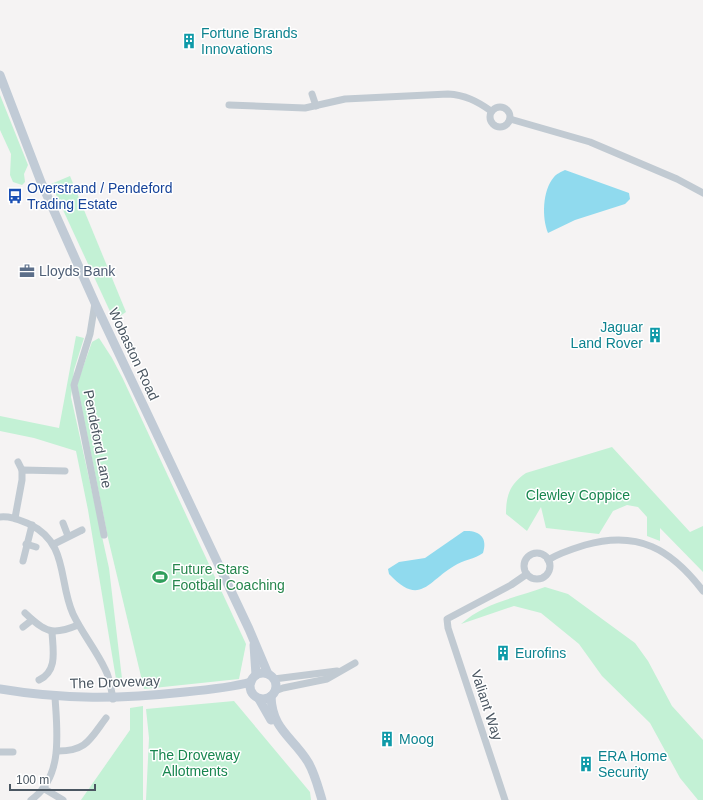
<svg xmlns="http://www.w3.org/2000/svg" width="703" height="800" viewBox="0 0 703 800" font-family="Helvetica,sans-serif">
  <rect width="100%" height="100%" fill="#f5f3f3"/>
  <g fill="#c3f1d5">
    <path d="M0,95L28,165L24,174L25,182L22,185L13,182L10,175L11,154L0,130Z"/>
    <path d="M70,176L126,312L114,320L51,184Z"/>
    <path d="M76,336L84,338L74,370L71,397L109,568L123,687L117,685L88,510L76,451L34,438L0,431V416L59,428Z"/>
    <path d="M99,338L112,358L123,379L246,644L239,679L144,689L108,538L77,384L92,342Z"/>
    <path d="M612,447L690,532L703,526V572L660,528V541L647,536V517L638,507L627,505L613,511L599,534L546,528L541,507L527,531L506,514C506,495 510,484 526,473Z"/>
    <path d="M545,587L568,594L635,643L648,661L672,706L703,740V800H698L680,778L650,723L602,676L579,644L541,613L514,606L461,624C485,602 516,598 545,587Z"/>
    <path d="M234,701L310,792L311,800H146L149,738L146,709Z"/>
    <path d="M143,706V800H81L130,730V708Z"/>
  </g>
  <g fill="#90daee">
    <path d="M565,170L629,193L630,199L625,204L575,220L548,233C542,218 542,191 554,177C556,174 561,172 565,170Z"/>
    <path d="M464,531C480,530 488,538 483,553C475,559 463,560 454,566C427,582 420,607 389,574L388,569L399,562L425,558Z"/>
  </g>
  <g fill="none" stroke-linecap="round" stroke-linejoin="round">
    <g stroke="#c1cad2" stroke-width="7">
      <path d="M312,94L316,106"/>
      <path d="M229,105L305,108L345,99L448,94C465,95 477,101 491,111"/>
      <circle cx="500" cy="117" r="10"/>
      <path d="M510,119L590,142L677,179L703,193"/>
      <path d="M95,303L90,334L74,385L104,535"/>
      <path d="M18,462L22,470"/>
      <path d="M0,517C11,516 19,520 29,524C69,543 58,581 73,614C82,633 96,650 105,669C110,678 111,689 113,699"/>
      <path d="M15,518L22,480V470L65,471"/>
      <path d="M63,523L68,536"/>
      <path d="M26,544L36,547"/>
      <path d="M54,544L82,530"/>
      <circle cx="537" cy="566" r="13"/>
      <path d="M548,560C559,553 572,549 585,545C638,530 671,549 703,591"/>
      <path d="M23,561L32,525"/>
      <path d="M25,613C45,632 52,636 78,625"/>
      <path d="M23,627L32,620"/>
      <path d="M274,679L337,671"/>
      <path d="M39,680C58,671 53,650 52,632"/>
      <path d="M275,691L283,688L327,679L355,663"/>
      <path d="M58,751C87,751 90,739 106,718"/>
      <path d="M0,752H13"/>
      <path d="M43,788L63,800"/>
      <path d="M31,800C64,777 57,731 55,697"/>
      <path d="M505,800L448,628L447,619L511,585L527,574"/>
    </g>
    <g stroke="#c1cbd6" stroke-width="9">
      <path d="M0,75L41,182L95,303L249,629L268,674"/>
      <path d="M254,645L256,675"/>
      <circle cx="263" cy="686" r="13"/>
      <path d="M0,689C65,700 120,699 185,692C207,690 229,688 251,682"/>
      <path d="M271,696C272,730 292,736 308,762C315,774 318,787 322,800"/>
      <path d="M259,699L271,720"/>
    </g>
  </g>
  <defs>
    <g id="building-bare" transform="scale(1.2)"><path d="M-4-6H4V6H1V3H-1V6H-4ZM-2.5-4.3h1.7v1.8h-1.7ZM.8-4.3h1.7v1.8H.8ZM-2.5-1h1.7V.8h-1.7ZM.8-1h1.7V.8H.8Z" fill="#0f9aa8" stroke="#fff" stroke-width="2.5" paint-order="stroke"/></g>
    <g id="bus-bare" transform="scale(1.2)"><path d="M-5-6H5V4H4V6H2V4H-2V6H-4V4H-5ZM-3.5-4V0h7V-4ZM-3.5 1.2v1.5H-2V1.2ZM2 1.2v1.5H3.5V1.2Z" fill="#1a4fb4" stroke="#fff" stroke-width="2.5" paint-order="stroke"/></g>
    <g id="office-bare" transform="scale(1.2)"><path d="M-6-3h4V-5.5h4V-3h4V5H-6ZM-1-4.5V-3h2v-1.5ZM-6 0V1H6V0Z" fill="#5c6f8a" stroke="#fff" stroke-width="2.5" paint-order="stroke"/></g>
    <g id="stadium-bare" transform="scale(1.2)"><path d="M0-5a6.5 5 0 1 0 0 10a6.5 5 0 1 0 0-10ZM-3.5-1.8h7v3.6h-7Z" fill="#2e9e5b" stroke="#fff" stroke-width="2.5" paint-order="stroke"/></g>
  </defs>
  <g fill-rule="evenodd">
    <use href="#building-bare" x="189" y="41"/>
    <use href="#bus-bare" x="15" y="196"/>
    <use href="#office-bare" x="27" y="271"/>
    <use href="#building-bare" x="655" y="335"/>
    <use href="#stadium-bare" x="160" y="577"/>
    <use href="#building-bare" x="503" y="653"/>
    <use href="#building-bare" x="387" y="739"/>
    <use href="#building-bare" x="586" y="764"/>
  </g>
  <g text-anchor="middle" stroke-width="3" stroke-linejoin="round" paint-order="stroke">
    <g font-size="14" fill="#0d838f" stroke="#fff" text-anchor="start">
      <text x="201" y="38">Fortune Brands<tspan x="201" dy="16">Innovations</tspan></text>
      <text x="643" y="332" text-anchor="end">Jaguar<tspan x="643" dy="16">Land Rover</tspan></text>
      <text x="515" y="658">Eurofins</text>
      <text x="399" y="744">Moog</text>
      <text x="598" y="761">ERA Home<tspan x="598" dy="16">Security</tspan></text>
    </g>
    <g font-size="14" fill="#164399" stroke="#fff" text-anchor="start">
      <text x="27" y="193">Overstrand / Pendeford<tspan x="27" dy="16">Trading Estate</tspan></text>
    </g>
    <g font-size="14" fill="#4e5e75" stroke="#fff" text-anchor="start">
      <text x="39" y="276">Lloyds Bank</text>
    </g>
    <g font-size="14" fill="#4a5661" stroke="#fff">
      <text transform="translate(134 354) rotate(65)" y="5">Wobaston Road</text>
      <text transform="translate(98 439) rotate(79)" y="5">Pendeford Lane</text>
      <text transform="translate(115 682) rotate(-2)" y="5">The Droveway</text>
      <text transform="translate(487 705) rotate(72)" y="5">Valiant Way</text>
    </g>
    <g font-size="14" fill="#17864f" stroke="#fff">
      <text x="578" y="500">Clewley Coppice</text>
      <text x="195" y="760">The Droveway<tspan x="195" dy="16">Allotments</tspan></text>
    </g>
    <g font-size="14" fill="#27864d" stroke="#fff" text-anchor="start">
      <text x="172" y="574">Future Stars<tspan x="172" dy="16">Football Coaching</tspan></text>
    </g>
  </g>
  <path d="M10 784v6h85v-6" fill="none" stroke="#4a5661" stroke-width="2"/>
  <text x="16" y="784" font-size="12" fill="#4a5661" stroke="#ffffff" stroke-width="3" paint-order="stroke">100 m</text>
</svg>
